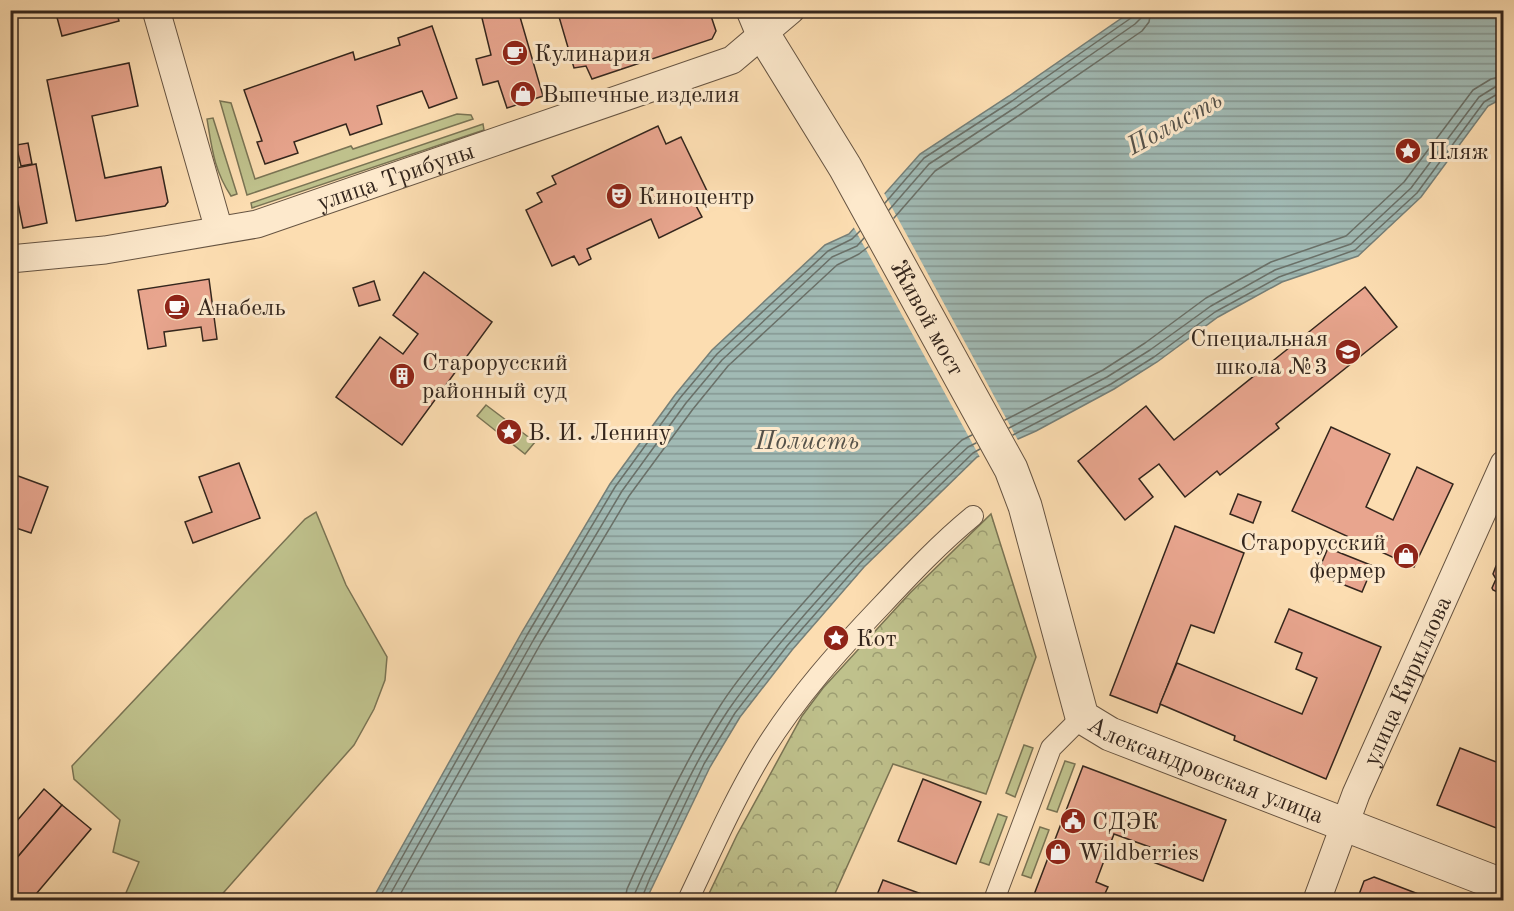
<svg xmlns="http://www.w3.org/2000/svg" width="1514" height="911" viewBox="0 0 1514 911" font-family="'Old Standard TT',serif">
  <defs>
    <pattern id="park-crowns" width="20" height="18" patternUnits="userSpaceOnUse" patternTransform="scale(1.5)"><rect width="20" height="18" fill="#bfc18c"/><path d="M2 6a3 3 0 1 1 6 0M12 15a3 3 0 1 1 6 0" fill="none" stroke="#9c9d72"/></pattern>
    <pattern id="water-rules" width="6" height="5" patternUnits="userSpaceOnUse" patternTransform="scale(1.5)"><rect width="6" height="5" fill="#a1bab4"/><path d="M0 2.5h6" fill="none" stroke="#849792"/></pattern>
  </defs>
  <rect width="100%" height="100%" fill="#fcddb1"/>
  <filter id="stains"><feTurbulence type="fractalNoise" baseFrequency=".00333" numOctaves="4"/><feColorMatrix values="0 0 0 0 .2 0 0 0 0 .09 0 0 0 0 .02 0 0 0 .5 -.17"/></filter>
  <radialGradient id="worn" r=".72"><stop offset=".6" stop-color="#630" stop-opacity="0"/><stop offset="1" stop-color="#630" stop-opacity=".3"/></radialGradient>
  <g fill="#bfc18c" stroke="#7a7454" stroke-width="1.5">
    <path d="M220,101L231,103L255,179L351,146L353,149L457,114L471,115L473,119L247,195Z"/>
    <path d="M213,118L237,194L231,196C214,170 212,149 207,119Z"/>
    <path d="M483,124L484,130L252,208L251,203Z"/>
    <path d="M486,405L535,442L525,454L477,416Z"/>
    <path d="M316,512L346,585L387,657L385,680L374,709L354,745L217,900H123L139,862L113,852L120,820L74,779L72,766L305,519Z"/>
    <path d="M1024,745L1033,748L1015,797L1006,793Z"/>
    <path d="M1065,761L1075,764L1057,812L1047,809Z"/>
    <path d="M998,814L1007,817L989,865L980,862Z"/>
    <path d="M1040,827L1049,830L1031,878L1022,875Z"/>
  </g>
  <path fill="url(#park-crowns)" stroke="#7a7454" stroke-width="1.5" d="M991,514L1036,657L986,794L893,764L832,900H706L737,835L802,716L823,688L910,593Z"/>
  <path fill="url(#water-rules)" stroke="#757f78" stroke-width="1.5" d="M1132,11H1503V98L1488,106L1421,197L1358,256L1282,282L1218,317L1157,362L1114,389L1036,431L977,457L864,567L792,650L740,717L710,767L646,900H372L522,632L610,484L675,395L712,350L825,245L849,234L920,154L1009,96Z"/>
  <path fill="#fcddb1" d="M883,191L1019,442L981,459L853,226Z"/>
  <g fill="none" stroke-linecap="round" stroke-linejoin="round">
    <g stroke="#6a7068" stroke-width="1.5">
      <path d="M885,203L924,158L1012,101L1131,18L1134,10"/>
      <path d="M889,210L929,164L1016,107L1135,24L1141,18L1142,10"/>
      <path d="M894,218L935,171L1021,114L1142,31L1149,22L1151,10"/>
      <path d="M1005,420L1103,370L1145,343L1206,298L1271,262L1346,236L1404,182L1473,90L1491,79L1504,76"/>
      <path d="M1009,428L1107,377L1150,350L1211,306L1275,270L1351,244L1411,188L1479,97L1495,87L1504,85"/>
      <path d="M1013,435L1111,384L1154,357L1215,312L1279,277L1355,250L1417,193L1484,102L1499,93H1504"/>
      <path d="M378,900L527,635L615,487L680,398L717,354L828,251L852,239L860,231"/>
      <path d="M387,900L534,639L622,491L686,403L722,360L832,257L857,246L864,238"/>
      <path d="M397,900L541,643L629,496L693,409L728,366L837,265L859,254L868,247"/>
      <path d="M625,900L627,889C655,827 683,764 720,706C742,672 770,640 797,610C849,550 904,494 962,440L972,435"/>
      <path d="M634,900L635,893L643,875C670,819 694,761 729,709C752,676 779,644 806,613C857,555 911,500 968,447L976,443"/>
      <path d="M641,900L650,878L704,764L735,713L787,646L860,563L973,453L980,449"/>
    </g>
  </g>
  <g fill="#e8a58e" stroke="#34261d" stroke-width="1.5">
    <path d="M55,10H116L119,21L62,36Z"/>
    <path d="M492,10H518L543,96L507,108L498,81L483,85L476,59L491,55L481,14Z"/>
    <path d="M557,10H615L618,17V15L631,13V10H709L716,31L712,39L592,79L586,66L574,68Z"/>
    <path d="M432,26L457,98L429,108L422,91L377,106L382,124L350,135L346,124L294,142L298,153L265,164L257,142L262,141L244,90L353,52L355,60L400,45L398,38Z"/>
    <path d="M129,63L138,106L92,116L105,178L161,167L168,202L165,206L76,221L47,80Z"/>
    <path d="M658,126L666,144L681,137L708,193L693,200L702,217L659,238L651,219L587,249L591,259L579,265L574,256L552,266L526,210L542,202L537,193L556,184L552,176Z"/>
    <path d="M28,143L32,164L21,166L16,145Z"/>
    <path d="M36,164L47,223L23,228L11,169Z"/>
    <path d="M424,272L492,322L402,445L336,397L380,337L403,354L418,334L393,315Z"/>
    <path d="M209,279L217,339L203,341L201,327L164,332L166,346L148,349L138,290Z"/>
    <path d="M374,281L380,300L359,306L353,288Z"/>
    <path d="M1365,287L1397,327L1276,424L1279,428L1220,475L1217,471L1185,497L1159,464L1139,479L1153,497L1125,520L1078,461L1146,406L1174,440Z"/>
    <path d="M1331,427L1390,454L1366,507L1393,520L1417,467L1453,484L1414,567L1292,511Z"/>
    <path d="M239,463L260,518L193,543L185,522L212,512L199,477Z"/>
    <path d="M10,473L48,487L31,533L10,526Z"/>
    <path d="M1238,494L1261,502L1253,523L1230,514Z"/>
    <path d="M1175,526L1244,553L1214,633L1191,625L1157,713L1110,695Z"/>
    <path d="M1328,548L1373,566L1362,592L1317,574Z"/>
    <path d="M1504,562V595L1493,590L1492,588L1496,579L1493,574L1496,566Z"/>
    <path d="M1289,609L1381,647L1326,779L1234,740L1235,736L1160,704L1177,663L1302,714L1317,678L1296,669L1302,653L1275,642Z"/>
    <path d="M1460,748L1504,765V831L1437,805Z"/>
    <path d="M1083,766L1226,820L1203,881L1153,862L1158,850L1114,834L1096,882L1108,887L1102,900H1032Z"/>
    <path d="M923,779L981,802L956,864L898,841Z"/>
    <path d="M44,789L62,805L10,866V829Z"/>
    <path d="M62,805L91,829L31,900H24L10,889V866Z"/>
    <path d="M1374,877L1434,900H1357L1364,881Z"/>
    <path d="M883,880L938,900H875Z"/>
  </g>
  <g fill="none" stroke-linecap="round" stroke-linejoin="round">
    <g stroke="#665442" stroke-width="22">
      <g id="pedestrian">
        <path d="M688,900C712,850 735,797 764,750C797,697 839,650 882,605C911,574 940,543 973,516"/>
        <path d="M994,900L1051,748L1082,717"/>
      </g>
    </g>
    <g stroke="#665442" stroke-width="29">
      <g id="minor">
        <path d="M156,10L219,230"/>
        <path id="s1" d="M10,259L105,250L257,224L732,60L791,10"/>
        <path id="s2" d="M1317,900L1356,794L1504,464"/>
      </g>
    </g>
    <g stroke="#665442" stroke-width="35">
      <g id="tertiary">
        <path id="s3" d="M753,10L763,34L845,167L1011,469L1025,506L1082,717L1110,734L1504,886"/>
      </g>
    </g>
    <use href="#pedestrian" stroke="#fde9cc" stroke-width="20"/>
    <use href="#minor" stroke="#fde9cc" stroke-width="27"/>
    <use href="#tertiary" stroke="#fde9cc" stroke-width="33"/>
  </g>
  <defs>
    <g id="cafe-disc" transform="scale(1.35)"><circle r="9.5" fill="#8f2418" stroke="#fde9cc"/><path d="M-5.5-4.5H6V0H3Q3 3.5 0 3.5H-2.5Q-5.5 3.5-5.5 0ZM3-3.2v2h1.7v-2ZM-6 4.5H4V6H-6Z" fill="#fff"/></g>
    <g id="shop-disc" transform="scale(1.35)"><circle r="9.5" fill="#8f2418" stroke="#fde9cc"/><path d="M-5-2.5h2.3a2.7 3.5 0 0 1 5.4 0H5L5.5 6h-11ZM-1.5-2.5h3a1.5 2.3 0 0 0-3 0Z" fill="#fff"/></g>
    <g id="sight-disc" transform="scale(1.35)"><circle r="9.5" fill="#8f2418" stroke="#fde9cc"/><path d="M0-6L1.8-2.2L6-1.7L2.9 1.2L3.7 5.4L0 3.3L-3.7 5.4L-2.9 1.2L-6-1.7L-1.8-2.2Z" fill="#fff"/></g>
    <g id="theatre-disc" transform="scale(1.35)"><circle r="9.5" fill="#8f2418" stroke="#fde9cc"/><path d="M-5-5.5Q0-4 5-5.5V0Q5 5 0 6Q-5 5-5 0ZM-3.3-2.5H-1v1.5H-3.3ZM1-2.5H3.3v1.5H1ZM-2.8 1Q0 5.5 2.8 1Z" fill="#fff"/></g>
    <g id="school-disc" transform="scale(1.35)"><circle r="9.5" fill="#8f2418" stroke="#fde9cc"/><path d="M0-5L7-2L0 1L-7-2ZM-4 1L0 2.5L4 1V4Q0 6-4 4Z" fill="#fff"/></g>
    <g id="building-disc" transform="scale(1.35)"><circle r="9.5" fill="#8f2418" stroke="#fde9cc"/><path d="M-4-6H4V6H1V3H-1V6H-4ZM-2.5-4.3h1.7v1.8h-1.7ZM.8-4.3h1.7v1.8H.8ZM-2.5-1h1.7V.8h-1.7ZM.8-1h1.7V.8H.8Z" fill="#fff"/></g>
    <g id="civic-disc" transform="scale(1.35)"><circle r="9.5" fill="#8f2418" stroke="#fde9cc"/><path d="M-.6-6.5H3V-4.5H.6V-3L4-1V1h2V6H-6V1h2V-1L-.6-3ZM-1.2 2.5V6h2.4V2.5Z" fill="#fff"/></g>
  </defs>
  <g fill-rule="evenodd">
    <use href="#cafe-disc" x="515" y="53"/>
    <use href="#shop-disc" x="523" y="94"/>
    <use href="#sight-disc" x="1408" y="151"/>
    <use href="#theatre-disc" x="619" y="196"/>
    <use href="#cafe-disc" x="177" y="307"/>
    <use href="#school-disc" x="1348" y="352"/>
    <use href="#building-disc" x="402" y="376"/>
    <use href="#sight-disc" x="509" y="432"/>
    <use href="#shop-disc" x="1406" y="556"/>
    <use href="#sight-disc" x="836" y="638"/>
    <use href="#civic-disc" x="1073" y="821"/>
    <use href="#shop-disc" x="1058" y="852"/>
  </g>
  <g text-anchor="middle" stroke-width="6" stroke-linejoin="round" paint-order="stroke">
    <g font-size="24" fill="#34261d" stroke="#fde9cc" text-anchor="start">
      <text x="534" y="61">Кулинария</text>
      <text x="542" y="102">Выпечные изделия</text>
      <text x="1428" y="159">Пляж</text>
      <text x="638" y="204">Киноцентр</text>
      <text x="196" y="315">Анабель</text>
      <text x="1328" y="346" text-anchor="end">Специальная<tspan x="1328" dy="28">школа №3</tspan></text>
      <text x="422" y="370">Старорусский<tspan x="422" dy="28">районный суд</tspan></text>
      <text x="528" y="440">В. И. Ленину</text>
      <text x="1386" y="550" text-anchor="end">Старорусский<tspan x="1386" dy="28">фермер</tspan></text>
      <text x="856" y="646">Кот</text>
      <text x="1092" y="829">СДЭК</text>
      <text x="1078" y="860">Wildberries</text>
    </g>
    <g font-size="24" fill="#34261d" stroke="#fde9cc">
      <text dy="8" stroke="none"><textPath href="#s1" startOffset="396">улица Трибуны</textPath></text>
      <text dy="8" stroke="none"><textPath href="#s3" startOffset="354">Живой мост</textPath></text>
      <text dy="8" stroke="none"><textPath href="#s2" startOffset="237">улица Кириллова</textPath></text>
      <text dy="8" stroke="none"><textPath href="#s3" startOffset="920">Александровская улица</textPath></text>
    </g>
    <g font-size="26" font-style="italic" fill="#55524a" stroke="#fde9cc">
      <text transform="translate(1174 122) rotate(-29)" y="9">Полисть</text>
      <text x="807" y="449">Полисть</text>
    </g>
  </g>
  <rect width="1514" height="911" fill="none" stroke="#fcddb1" stroke-width="36"/>
  <rect x="12" y="12" width="1490" height="887" fill="none" stroke="#34261d" stroke-width="3"/>
  <rect x="18" y="18" width="1478" height="875" fill="none" stroke="#34261d" stroke-width="1.5"/>
  <rect width="100%" height="100%" filter="url(#stains)"/>
  <rect width="100%" height="100%" fill="url(#worn)"/>
</svg>
